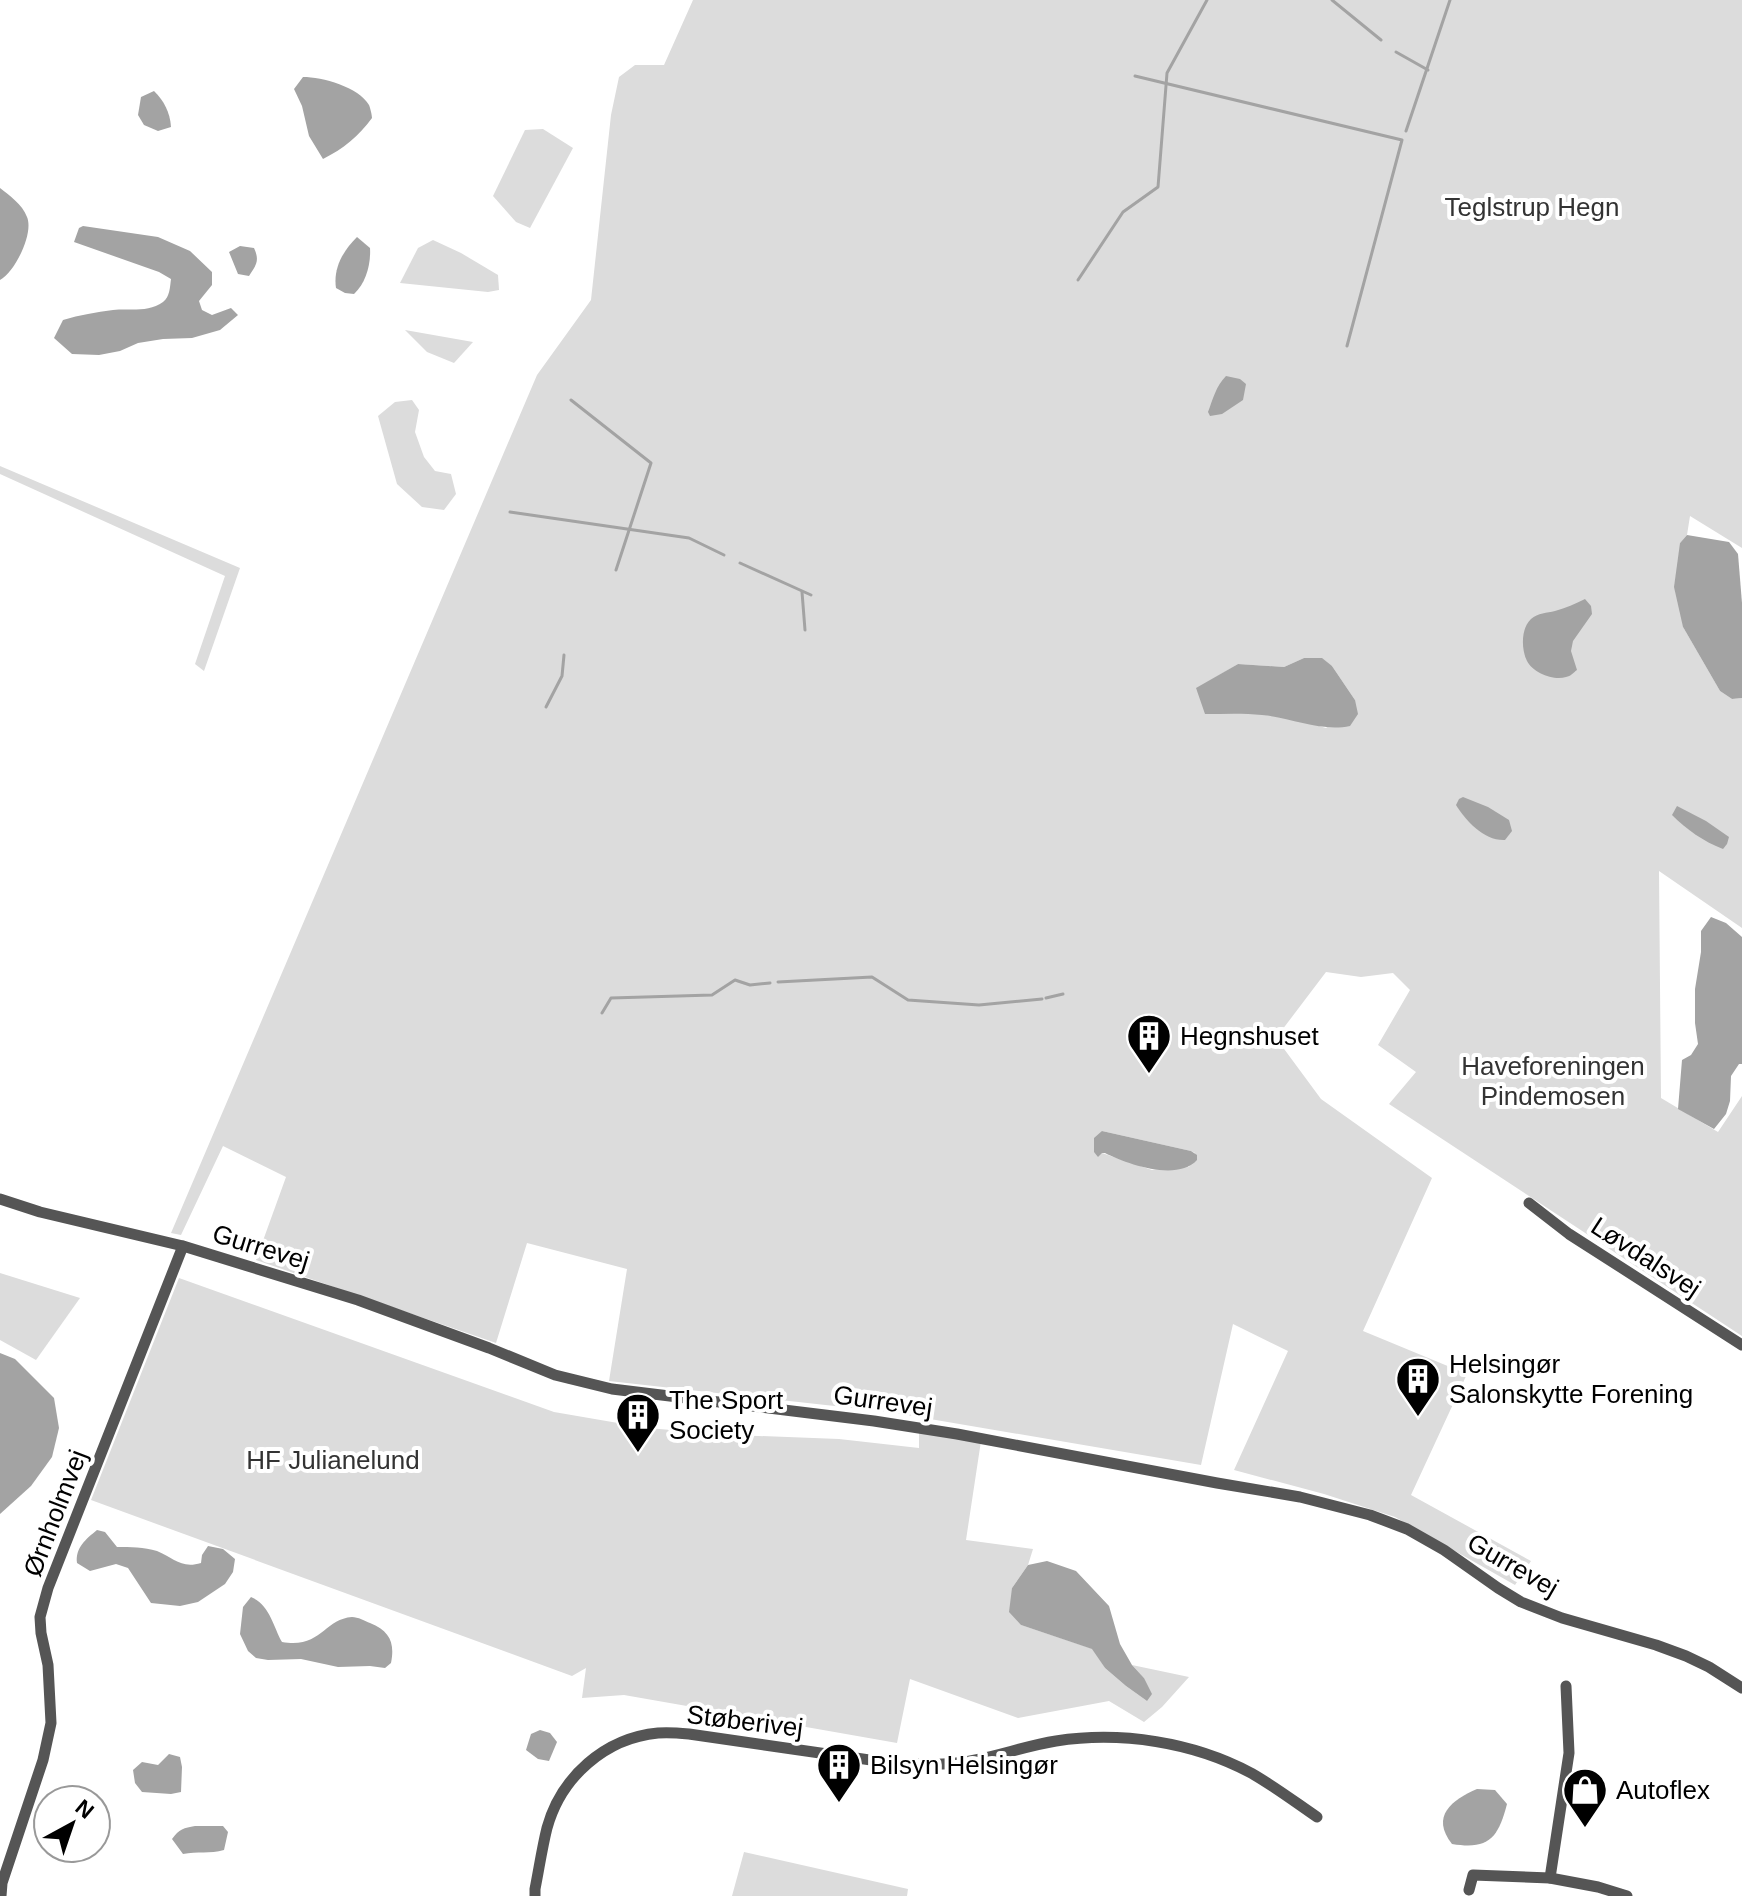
<svg xmlns="http://www.w3.org/2000/svg" width="1742" height="1896" viewBox="0 0 1742 1896" font-family="Helvetica,sans-serif">
  <rect width="100%" height="100%" fill="#fff"/>
  <g fill="#dcdcdc" fill-rule="evenodd">
    <path d="M693,0H1742V548L1690,516L1687,535L1680,543L1683,627L1720,691L1732,699L1742,698V928L1659,871L1661,1098L1718,1132L1742,1096V1336L1389,1104L1416,1072L1378,1045L1410,990L1393,973L1361,977L1326,972L1276,1038L1321,1099L1432,1178L1363,1331L1467,1374L1411,1495L1531,1561L1515,1585L1395,1517L1324,1494L1234,1470L1288,1351L1233,1324L1201,1465L889,1412L609,1381L627,1269L527,1243L496,1343L256,1260L286,1177L223,1146L181,1235L171,1233L537,375L591,300L611,115L619,77L635,65H664ZM1304,658L1332,666L1355,700L1326,728L1301,721L1261,714L1196,689L1238,664L1284,667ZM1102,1131L1191,1151L1195,1153L1189,1167L1152,1170L1102,1153Z"/>
    <path d="M543,129L573,148L530,228L516,222L493,196L525,130Z"/>
    <path d="M433,240L461,253L498,275L499,290L488,292L400,283L418,248Z"/>
    <path d="M405,330L473,342L454,363L427,352Z"/>
    <path d="M412,400L419,410L415,432L424,457L435,471L451,474L456,494L444,510L422,507L397,484L378,416L395,402Z"/>
    <path d="M0,466L240,568L204,671L195,664L225,576L0,474Z"/>
    <path d="M0,1273L80,1298L36,1360L0,1340Z"/>
    <path d="M179,1278L554,1412L647,1428L733,1435L839,1439L919,1448V1431L981,1441L966,1540L1033,1549L1028,1565L1012,1588L1021,1625L1093,1649L1105,1668L1126,1686L1147,1701L1144,1678L1132,1665L1189,1677L1162,1707L1144,1722L1109,1701L1018,1718L910,1679L897,1743L624,1695L582,1698L586,1668L572,1676L91,1500Z"/>
    <path d="M744,1852L908,1889L907,1896H732Z"/>
  </g>
  <g fill="#a3a3a3">
    <path d="M303,77C322,77 359,87 369,105C370,107 372,115 372,118C359,136 343,149 323,159L309,136L302,106L294,89Z"/>
    <path d="M154,91C164,101 170,112 171,127L158,131L144,125L138,115L141,97Z"/>
    <path d="M0,188C10,196 22,204 27,217C34,233 15,272 0,280Z"/>
    <path d="M83,226L158,237L190,251L212,272V285L199,301L202,310L212,315L231,308L238,315L220,330L192,338L163,339L138,343L120,351L99,355L72,354L54,338L63,320C80,315 96,312 113,310C130,308 148,313 163,302C170,297 170,286 171,279L159,272L74,242L79,228Z"/>
    <path d="M357,237L370,248C371,264 366,283 354,294L345,293L336,288C333,268 343,251 357,237Z"/>
    <path d="M240,246L254,248C260,261 256,265 249,276L238,274L229,252Z"/>
    <path d="M1226,376L1240,379L1246,384L1243,400L1222,414L1210,416L1208,412C1213,399 1216,386 1226,376Z"/>
    <path d="M1687,535L1729,542L1738,554L1742,603V698L1732,699L1720,691L1683,627L1674,587L1680,543Z"/>
    <path d="M1585,599L1591,606L1592,614L1573,641L1571,651L1577,670C1573,673 1571,676 1566,677C1554,681 1533,673 1527,661C1521,649 1521,628 1531,619C1538,613 1547,613 1555,611C1566,608 1575,604 1585,599Z"/>
    <path d="M1304,658H1322L1332,666L1355,700L1358,714L1350,726C1321,732 1292,718 1262,715C1244,713 1224,714 1205,714L1196,688L1238,664L1284,667Z"/>
    <path d="M1463,797L1488,807L1509,820L1512,831L1505,840C1484,841 1466,821 1456,805L1459,799Z"/>
    <path d="M1677,806L1706,821L1729,837L1727,844L1723,849C1704,842 1686,829 1672,815Z"/>
    <path d="M1711,917L1726,923L1742,937V1064H1739L1731,1076L1730,1101L1726,1114L1714,1129L1678,1109L1682,1060L1691,1055L1698,1044L1695,1023V989L1701,952V931Z"/>
    <path d="M1102,1131L1191,1151L1197,1155V1160C1177,1182 1127,1164 1105,1153H1102L1098,1157L1094,1152V1138Z"/>
    <path d="M0,1353L15,1359L54,1398L59,1428L52,1457L31,1486L0,1514Z"/>
    <path d="M97,1530L105,1532L117,1547C130,1547 144,1547 157,1551C174,1558 181,1569 201,1563L202,1555L208,1546L223,1549L235,1559L233,1572L225,1584L198,1602L180,1606L151,1603L128,1568L116,1564L90,1571L77,1563C75,1548 86,1539 97,1530Z"/>
    <path d="M1047,1561L1076,1571L1109,1606L1120,1644L1132,1665L1144,1678L1152,1694L1147,1701L1126,1686L1105,1668L1092,1649L1021,1625L1009,1612L1012,1588L1028,1565Z"/>
    <path d="M251,1597C270,1605 273,1626 282,1642C321,1649 324,1619 352,1617C358,1617 365,1621 370,1623C390,1631 395,1643 391,1663L385,1668L370,1666L338,1667L301,1659L268,1660L256,1658L248,1651L240,1634L243,1607Z"/>
    <path d="M540,1730L550,1733L557,1742L549,1761L538,1759L526,1750L531,1734Z"/>
    <path d="M169,1754L180,1757L182,1767L181,1792L171,1794L142,1792L135,1783L133,1770L142,1762L158,1765Z"/>
    <path d="M1477,1789L1495,1790L1507,1804C1498,1838 1489,1850 1452,1844C1430,1816 1452,1800 1477,1789Z"/>
    <path d="M195,1826H223L228,1832L224,1850C210,1854 197,1851 183,1854L172,1839C179,1829 184,1828 195,1826Z"/>
  </g>
  <g fill="none" stroke-linecap="round" stroke-linejoin="round">
    <g stroke="#a3a3a3" stroke-width="3">
      <path d="M1332,0L1381,40"/>
      <path d="M1396,52L1428,70"/>
      <path d="M1135,76L1402,140L1347,346"/>
      <path d="M1406,131L1450,0"/>
      <path d="M1078,280L1123,212L1158,187L1167,73L1207,0"/>
      <path d="M571,400L651,463L616,570"/>
      <path d="M510,512L689,538L724,555"/>
      <path d="M740,563L811,595"/>
      <path d="M802,592L805,630"/>
      <path d="M546,707L562,676L564,655"/>
      <path d="M778,982L872,977L908,1000L979,1005L1042,999"/>
      <path d="M1046,998L1063,994"/>
      <path d="M602,1013L611,998L712,995L735,980L750,985L770,983"/>
    </g>
    <g stroke="#555" stroke-width="11">
      <path d="M0,1199L40,1212L183,1246L358,1300L489,1348L555,1375L612,1389L874,1421L957,1434L1217,1483L1300,1497L1370,1515L1407,1529L1444,1550L1498,1588L1521,1602L1562,1618L1656,1645L1686,1656L1709,1667L1742,1688"/>
      <path d="M1529,1203L1569,1234L1742,1345"/>
      <path d="M1550,1878L1569,1753L1566,1686"/>
      <path d="M1469,1890L1473,1875L1550,1878L1598,1887L1627,1896"/>
      <path d="M1,1896L2,1883L43,1760L51,1723L48,1665L41,1633L40,1617L48,1588L183,1246"/>
      <path d="M535,1896V1889C539,1869 542,1848 547,1828C561,1777 605,1738 658,1733C668,1732 679,1733 689,1734C737,1741 786,1748 834,1755C870,1760 906,1766 943,1764C981,1763 1018,1747 1056,1741C1121,1731 1193,1742 1251,1773C1274,1786 1295,1802 1317,1817"/>
    </g>
  </g>
  <defs>
    <g id="building-pin" transform="scale(2.3)"><path d="M0 17L-7.5 6A9.5 9.5 0 1 1 7.5 6Z" fill="#000" stroke="#fff"/><path d="M-4-6H4V6H1V3H-1V6H-4ZM-2.5-4.3h1.7v1.8h-1.7ZM.8-4.3h1.7v1.8H.8ZM-2.5-1h1.7V.8h-1.7ZM.8-1h1.7V.8H.8Z" fill="#fff"/></g>
    <g id="shop-pin" transform="scale(2.3)"><path d="M0 17L-7.5 6A9.5 9.5 0 1 1 7.5 6Z" fill="#000" stroke="#fff"/><path d="M-5-2.5h2.3a2.7 3.5 0 0 1 5.4 0H5L5.5 6h-11ZM-1.5-2.5h3a1.5 2.3 0 0 0-3 0Z" fill="#fff"/></g>
  </defs>
  <g fill-rule="evenodd">
    <use href="#building-pin" x="1149" y="1036"/>
    <use href="#building-pin" x="1418" y="1379"/>
    <use href="#building-pin" x="638" y="1415"/>
    <use href="#building-pin" x="839" y="1765"/>
    <use href="#shop-pin" x="1585" y="1790"/>
  </g>
  <g text-anchor="middle" stroke-width="8" stroke-linejoin="round" paint-order="stroke">
    <g font-size="26" fill="#333" stroke="#fff">
      <text x="1532" y="216">Teglstrup Hegn</text>
      <text x="1553" y="1075">Haveforeningen<tspan x="1553" dy="30">Pindemosen</tspan></text>
      <text x="333" y="1469">HF Julianelund</text>
    </g>
    <g font-size="26" fill="#000" stroke="#fff" text-anchor="start">
      <text x="1180" y="1045">Hegnshuset</text>
      <text x="1449" y="1373">Helsingør<tspan x="1449" dy="30">Salonskytte Forening</tspan></text>
      <text x="669" y="1409">The Sport<tspan x="669" dy="30">Society</tspan></text>
      <text x="870" y="1774">Bilsyn Helsingør</text>
      <text x="1616" y="1799">Autoflex</text>
    </g>
    <g font-size="26" fill="#000" stroke="#fff">
      <text transform="translate(261 1247) rotate(17)" y="9">Gurrevej</text>
      <text transform="translate(1646 1257) rotate(33)" y="9">Løvdalsvej</text>
      <text transform="translate(883 1401) rotate(8)" y="9">Gurrevej</text>
      <text transform="translate(55 1513) rotate(-69)" y="9">Ørnholmvej</text>
      <text transform="translate(1513 1565) rotate(30)" y="9">Gurrevej</text>
      <text transform="translate(745 1721) rotate(7)" y="9">Støberivej</text>
    </g>
  </g>
  <g transform="translate(72 1824) rotate(40)"><circle r="38" fill="#ffffff" stroke="#999999" stroke-width="2"/>
  <path d="M0-6L14 30L0 20L-14 30Z" fill="#000000"/>
  <text y="-12" font-size="22" font-weight="bold" text-anchor="middle" fill="#000000">N</text>
  </g>
</svg>
